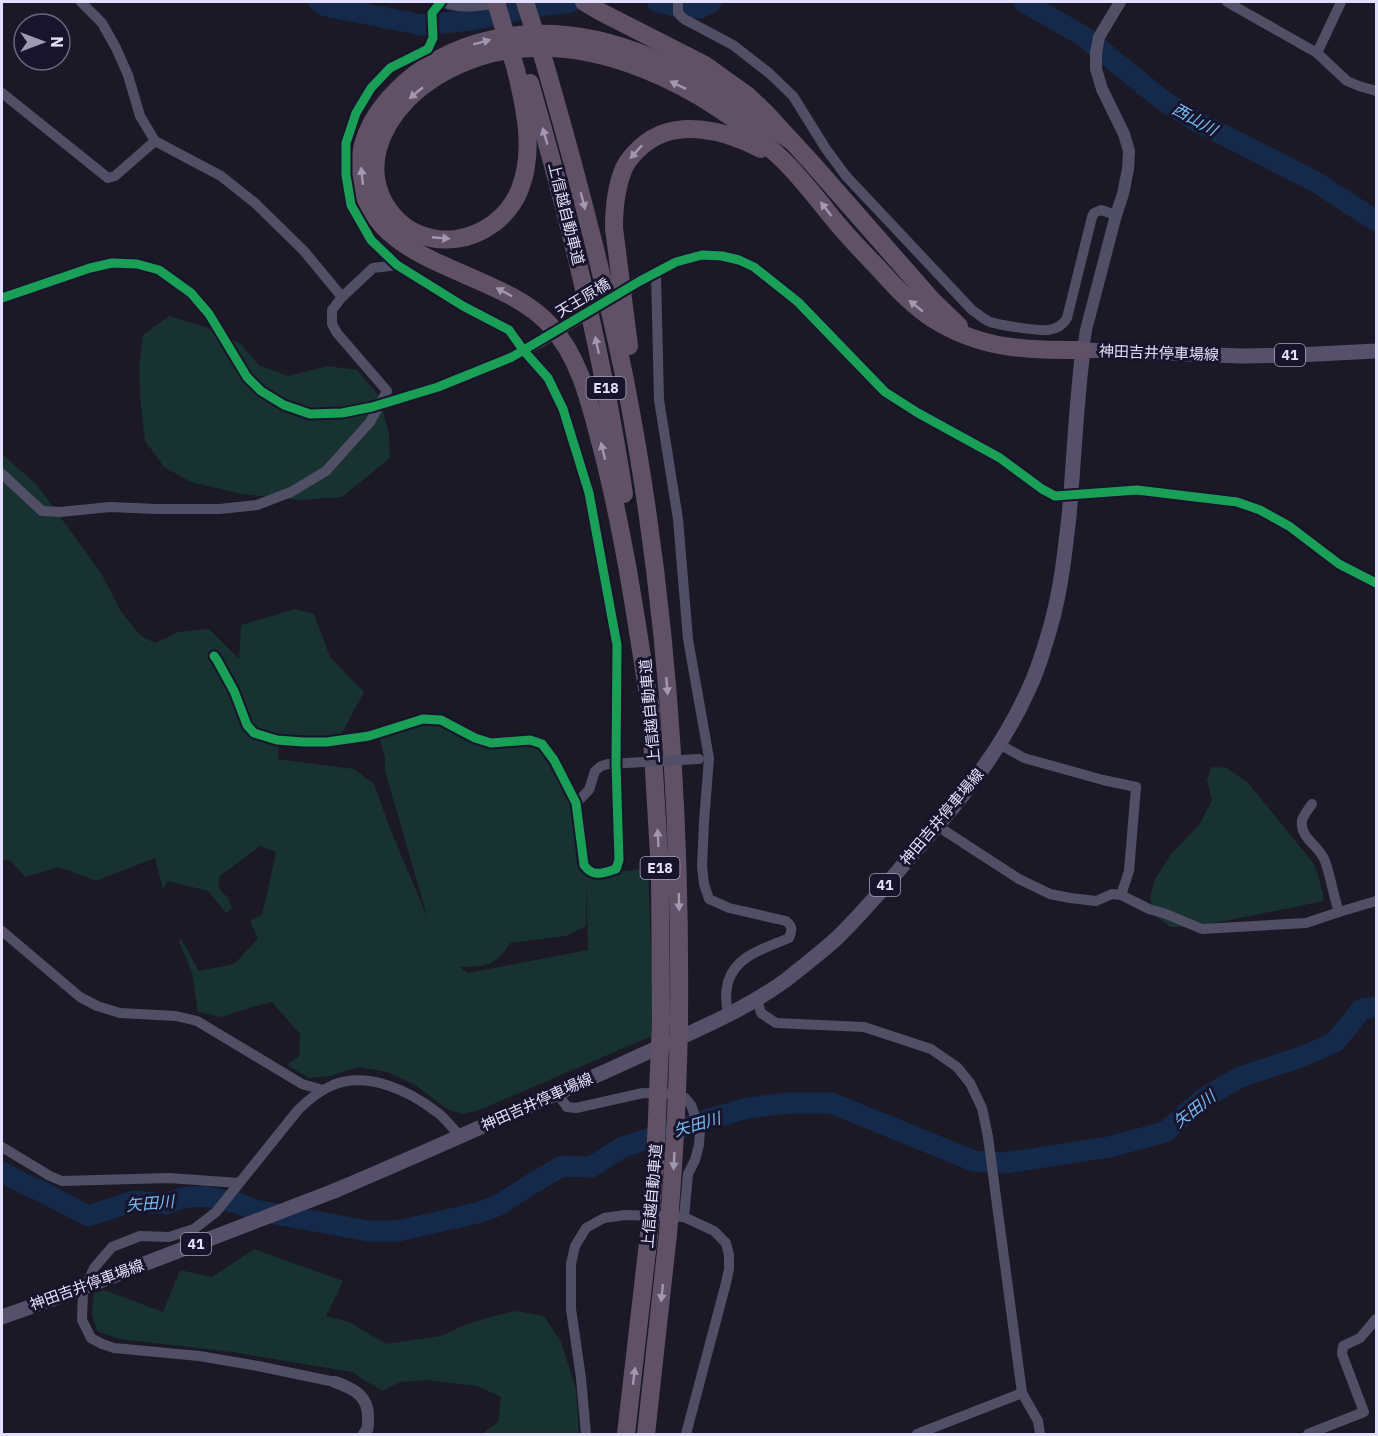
<svg xmlns="http://www.w3.org/2000/svg" width="1378" height="1436" viewBox="0 0 1378 1436" font-family="'IBM Plex Sans','Noto Sans JP',sans-serif">
  <rect width="100%" height="100%" fill="#1b1926"/>
  <g fill="#183131" fill-rule="evenodd">
    <path d="M169,316L205,327L241,344L259,365L288,376L328,366L357,370L379,396L389,434L390,458L342,497L302,500L242,494L191,482L164,467L145,441L140,397L139,366L143,335Z"/>
    <path d="M2,454L37,485L101,573L122,613L140,635L155,643L178,632L209,629L239,659L241,625L295,609L314,614L330,657L364,692L340,736L280,737L278,759L354,769L374,784L391,831L428,919L385,771V757L379,736L423,721L440,723L485,746L532,745L540,748L548,759L573,804L586,876L648,868L654,1035L477,1111L462,1114L447,1109L415,1085L387,1072L359,1067L330,1076L309,1078L287,1065L299,1056L300,1034L272,1002L252,1007L222,1017L198,1012L192,973L179,941L181,939L199,971L234,964L258,939L250,921L262,915L276,852L260,846L220,876L218,887L228,898L232,908L226,913L208,891L168,881L163,889L155,858L96,881L59,867L25,877L11,861L2,860ZM586,880L588,950L468,973L460,967C486,967 495,966 510,943L566,936L586,926Z"/>
    <path d="M1211,767L1227,768L1249,784L1314,864L1320,881L1324,901L1195,927H1170L1156,916L1150,899L1154,881L1171,854L1199,825L1212,800L1207,780Z"/>
    <path d="M254,1249L343,1281L326,1316L349,1322L386,1344L441,1336L464,1325L494,1316L516,1311L544,1316L561,1342L576,1389L579,1434H482L498,1422L501,1397L477,1386L427,1380L400,1382L382,1391L352,1372L232,1352L119,1339L97,1331L92,1314L94,1293L104,1290L163,1312L180,1270L212,1277Z"/>
  </g>
  <g fill="none" stroke-linecap="round" stroke-linejoin="round">
    <g stroke="#152a4b" stroke-width="21">
      <path d="M319,2L326,6L422,25L471,20L539,6L571,2"/>
      <path d="M658,2L674,6L700,8L711,2"/>
      <path d="M1024,2L1083,36L1164,101L1194,120L1316,182L1376,221"/>
      <path d="M2,1172L30,1187L39,1190L88,1216L134,1201L165,1204L182,1198L203,1196L237,1203L255,1210L368,1231H398L477,1213L497,1206L533,1183L562,1166L591,1167L623,1147L712,1118L748,1108L788,1103H831L974,1161L1005,1163L1109,1147L1165,1132L1204,1098L1240,1077L1301,1057L1335,1042L1362,1009L1376,1007"/>
    </g>
    <g stroke="#504f66" stroke-width="10">
      <path d="M81,2L102,23L116,48L128,75L140,116L155,141L221,176L255,203L304,251L342,297"/>
      <path d="M442,2C461,10 481,6 501,2"/>
      <path d="M678,2V13L684,19L733,45L769,73L793,96L826,149L846,176L972,310C977,313 982,318 988,321C996,325 1038,331 1048,330C1057,329 1063,325 1067,318L1092,217L1094,213L1101,210L1116,215"/>
      <path d="M1227,2L1317,53L1347,81L1359,86L1376,91"/>
      <path d="M1317,53L1341,2"/>
      <path d="M2,93L108,178L115,176L155,141"/>
      <path d="M656,273L659,400L678,519L688,639L709,758L704,822L702,866L704,884L709,899L729,908L786,921C793,927 792,930 789,938C766,948 736,955 728,982C725,994 725,1003 729,1015"/>
      <path d="M2,474L42,511L60,512L110,507L157,509H220L257,505L291,492L326,471L370,422L387,391L337,333L332,324V310L342,297L373,268L397,265"/>
      <path d="M1071,494L1137,490L1237,502L1260,510L1289,526L1339,564L1376,583"/>
      <path d="M214,656L217,660L234,691L247,725L254,733L277,740L303,742H327L369,736L423,719L441,720L475,738L491,743L530,740L542,744L554,760L576,803L584,865C593,878 603,873 616,869L619,860L616,764L617,645L589,493L563,409L548,378L524,351L509,330L463,306L397,265L371,240L351,205L346,175V143L356,113L371,88L390,68L428,49L433,38L432,13L441,2"/>
      <path d="M999,744L1024,758L1103,780L1136,787L1129,871L1121,895"/>
      <path d="M576,803L589,790L595,771L601,766L608,764L623,763"/>
      <path d="M1312,804C1309,808 1304,815 1302,820C1299,838 1320,846 1325,861C1331,877 1333,895 1339,912"/>
      <path d="M938,825L945,831L1019,879L1050,894L1070,898L1096,901L1112,894L1121,895L1149,909L1166,914L1202,929L1306,923L1339,912L1376,901"/>
      <path d="M2,931L80,997L97,1006L120,1013L176,1016L197,1021L302,1084L323,1090"/>
      <path d="M757,999L761,1013L776,1023L864,1027L931,1049L957,1067L970,1083L982,1108L988,1137L1022,1393L1038,1421L1040,1434"/>
      <path d="M557,1093L567,1107L576,1108L643,1093L675,1094L685,1098L691,1105L700,1130L699,1145L695,1160L688,1174L684,1217"/>
      <path d="M2,1147L50,1176L62,1181L169,1178L239,1183"/>
      <path d="M335,1382L258,1366L199,1356L114,1348L102,1344L91,1338L82,1320L83,1292L94,1268L112,1247L140,1236L169,1237L194,1229L216,1212L298,1110C308,1100 319,1091 333,1085C368,1071 410,1091 438,1113C446,1119 453,1129 461,1137"/>
      <path d="M586,1434L581,1378L571,1309V1264L575,1246L586,1228L604,1218L625,1215L684,1217L714,1231L726,1243L729,1255V1269L726,1283L686,1434"/>
      <path d="M917,1434L1022,1393"/>
      <path d="M1308,1434L1364,1412L1342,1354L1343,1346L1360,1338L1376,1319"/>
    </g>
    <g stroke="#504f66" stroke-width="12">
      <path d="M640,281L676,262L702,255L722,256L739,260L754,267L798,302L885,392L918,413L1000,458L1042,489L1055,496L1071,494"/>
      <path d="M2,298L90,268L112,263L137,264L159,270L191,293L209,314L247,377L261,391L284,405L310,414L342,413L372,407L438,387L512,357L541,341"/>
      <path d="M1083,350L1086,330L1116,215L1123,194L1128,169L1129,151L1124,134L1102,89L1096,69V53L1099,37L1120,2"/>
      <path d="M335,1382C355,1389 370,1397 368,1421C368,1427 368,1430 364,1434"/>
    </g>
    <g stroke="#57506a" stroke-width="15">
      <path d="M334,1191C431,1150 526,1107 622,1064C677,1038 736,1016 786,980C803,966 822,952 838,937C869,907 896,873 924,841C964,796 1001,749 1026,695C1037,673 1044,649 1051,625C1061,589 1065,552 1069,516C1074,461 1076,405 1083,350L1242,356L1297,355L1376,351"/>
      <path d="M2,1317L58,1297"/>
    </g>
    <g stroke="#615167" stroke-width="18">
      <path d="M584,2L601,12L705,65L747,95L766,113L811,162L932,300L959,326"/>
      <path d="M545,64C575,168 603,273 625,380C666,590 681,805 679,1019"/>
      <path d="M516,70C525,109 535,150 520,189C497,246 418,260 385,204C364,167 380,128 407,100C426,81 452,66 479,57C586,24 708,87 784,161C801,178 816,197 831,216C846,235 863,252 880,270C896,288 912,305 933,319C982,350 1027,350 1083,350"/>
      <path d="M530,83C569,218 603,355 624,494"/>
      <path d="M629,346L614,228C614,207 616,187 624,168C628,160 635,152 642,146C675,117 725,130 761,149"/>
      <path d="M650,703L660,872L661,1022"/>
      <path d="M651,715C637,624 624,533 601,445C590,403 580,358 550,325C501,271 387,268 364,194C352,155 368,119 396,91C420,66 454,48 489,40C603,13 701,78 790,140"/>
      <path d="M626,1434L649,1234"/>
      <path d="M646,1434L668,1234"/>
    </g>
    <path stroke="#504f66" stroke-width="10" d="M626,763L699,759"/>
    <path stroke="#504f66" stroke-width="12" d="M541,341L640,281"/>
    <path stroke="#57506a" stroke-width="15" d="M58,1297L334,1191"/>
    <g stroke="#615167" stroke-width="18">
      <path d="M496,2L516,70"/>
      <path d="M525,2L545,64"/>
      <path d="M649,1234L655,1165L661,1022"/>
      <path d="M668,1234C674,1162 678,1091 679,1019"/>
    </g>
    <g stroke="#17142b" stroke-width="13">
      <g id="cycleway">
        <path d="M2,298L90,268L112,263L137,264L159,270L191,293L209,314L247,377L261,391L284,405L310,414L342,413L372,407L438,387L512,357L640,281L676,262L702,255L722,256L739,260L754,267L798,302L885,392L918,413L1000,458L1042,489L1055,496L1137,490L1237,502L1260,510L1289,526L1339,564L1376,583"/>
        <path d="M214,656L217,660L234,691L247,725L254,733L277,740L303,742H327L369,736L423,719L441,720L475,738L491,743L530,740L542,744L554,760L576,803L584,865C593,878 603,873 616,869L619,860L616,764L617,645L589,493L563,409L548,378L524,351L509,330L463,306L397,265L371,240L351,205L346,175V143L356,113L371,88L390,68L428,49L433,38L432,13L441,2"/>
      </g>
    </g>
    <use href="#cycleway" stroke="#1a9f57" stroke-width="9"/>
  </g>
  <defs><path id="oneway-solid" d="M-6-.8H1V-3.2L6.5 0L1 3.2V.8H-6Z" transform="scale(1.5)"/></defs>
  <g fill="#a298b2">
    <use href="#oneway-solid" transform="translate(482 42) rotate(-15)"/>
    <use href="#oneway-solid" transform="translate(678 85) rotate(-154)"/>
    <use href="#oneway-solid" transform="translate(416 93) rotate(140)"/>
    <use href="#oneway-solid" transform="translate(545 136) rotate(-106)"/>
    <use href="#oneway-solid" transform="translate(636 152) rotate(132)"/>
    <use href="#oneway-solid" transform="translate(362 176) rotate(-96)"/>
    <use href="#oneway-solid" transform="translate(583 201) rotate(75)"/>
    <use href="#oneway-solid" transform="translate(826 209) rotate(-128)"/>
    <use href="#oneway-solid" transform="translate(441 238) rotate(5)"/>
    <use href="#oneway-solid" transform="translate(504 292) rotate(-152)"/>
    <use href="#oneway-solid" transform="translate(916 306) rotate(-141)"/>
    <use href="#oneway-solid" transform="translate(597 345) rotate(-102)"/>
    <use href="#oneway-solid" transform="translate(603 451) rotate(-104)"/>
    <use href="#oneway-solid" transform="translate(667 686) rotate(85)"/>
    <use href="#oneway-solid" transform="translate(658 838) rotate(-93)"/>
    <use href="#oneway-solid" transform="translate(679 902) rotate(89)"/>
    <use href="#oneway-solid" transform="translate(674 1161) rotate(93)"/>
    <use href="#oneway-solid" transform="translate(662 1293) rotate(96)"/>
    <use href="#oneway-solid" transform="translate(634 1376) rotate(-83)"/>
  </g>
  <g text-anchor="middle" stroke-width="6" stroke-linejoin="round" paint-order="stroke">
    <g fill="#17142b" stroke="#a6a3be" stroke-width="1.5">
      <rect x="1275" y="344" width="30" height="22" rx="4.5"/>
      <rect x="586.5" y="377" width="39" height="22" rx="4.5"/>
      <rect x="640.5" y="857" width="39" height="22" rx="4.5"/>
      <rect x="870" y="874" width="30" height="22" rx="4.5"/>
      <rect x="181" y="1233" width="30" height="22" rx="4.5"/>
    </g>
    <g font-size="14" font-weight="bold" fill="#e3e0fd">
      <text x="1290" y="360">41</text>
      <text x="606" y="393">E18</text>
      <text x="660" y="873">E18</text>
      <text x="885" y="890">41</text>
      <text x="196" y="1249">41</text>
    </g>
    <g font-size="15" fill="#e3e0fd" stroke="#17142b">
      <text transform="translate(566 214) rotate(76)" y="5">上信越自動車道</text>
      <text transform="translate(583 298) rotate(-31)" y="5">天王原橋</text>
      <text transform="translate(1159 353) rotate(2)" y="5">神田吉井停車場線</text>
      <text transform="translate(650 711) rotate(-95)" y="5">上信越自動車道</text>
      <text transform="translate(942 817) rotate(-50)" y="5">神田吉井停車場線</text>
      <text transform="translate(537 1102) rotate(-24)" y="5">神田吉井停車場線</text>
      <text transform="translate(652 1196) rotate(-85)" y="5">上信越自動車道</text>
      <text transform="translate(87 1285) rotate(-20)" y="5">神田吉井停車場線</text>
    </g>
    <g font-size="16" font-style="italic" fill="#76bdf5" stroke="#17142b">
      <text transform="translate(1195 119) rotate(29)" y="6">西山川</text>
      <text transform="translate(1194 1109) rotate(-38)" y="6">矢田川</text>
      <text transform="translate(697 1124) rotate(-16)" y="6">矢田川</text>
      <text transform="translate(150 1203) rotate(-5)" y="6">矢田川</text>
    </g>
  </g>
  <rect width="1378" height="1436" fill="none" stroke="#e3e0fd" stroke-width="6"/>
  <g transform="translate(42 42) rotate(90)"><circle r="28" fill="#17142b" stroke="#69667f" stroke-width="1.5"/>
  <path d="M0-4.5L10 22L0 15L-10 22Z" fill="#9d9ab2"/>
  <text y="-9" font-size="16" font-weight="bold" text-anchor="middle" fill="#e3e0fd">N</text>
  </g>
</svg>
